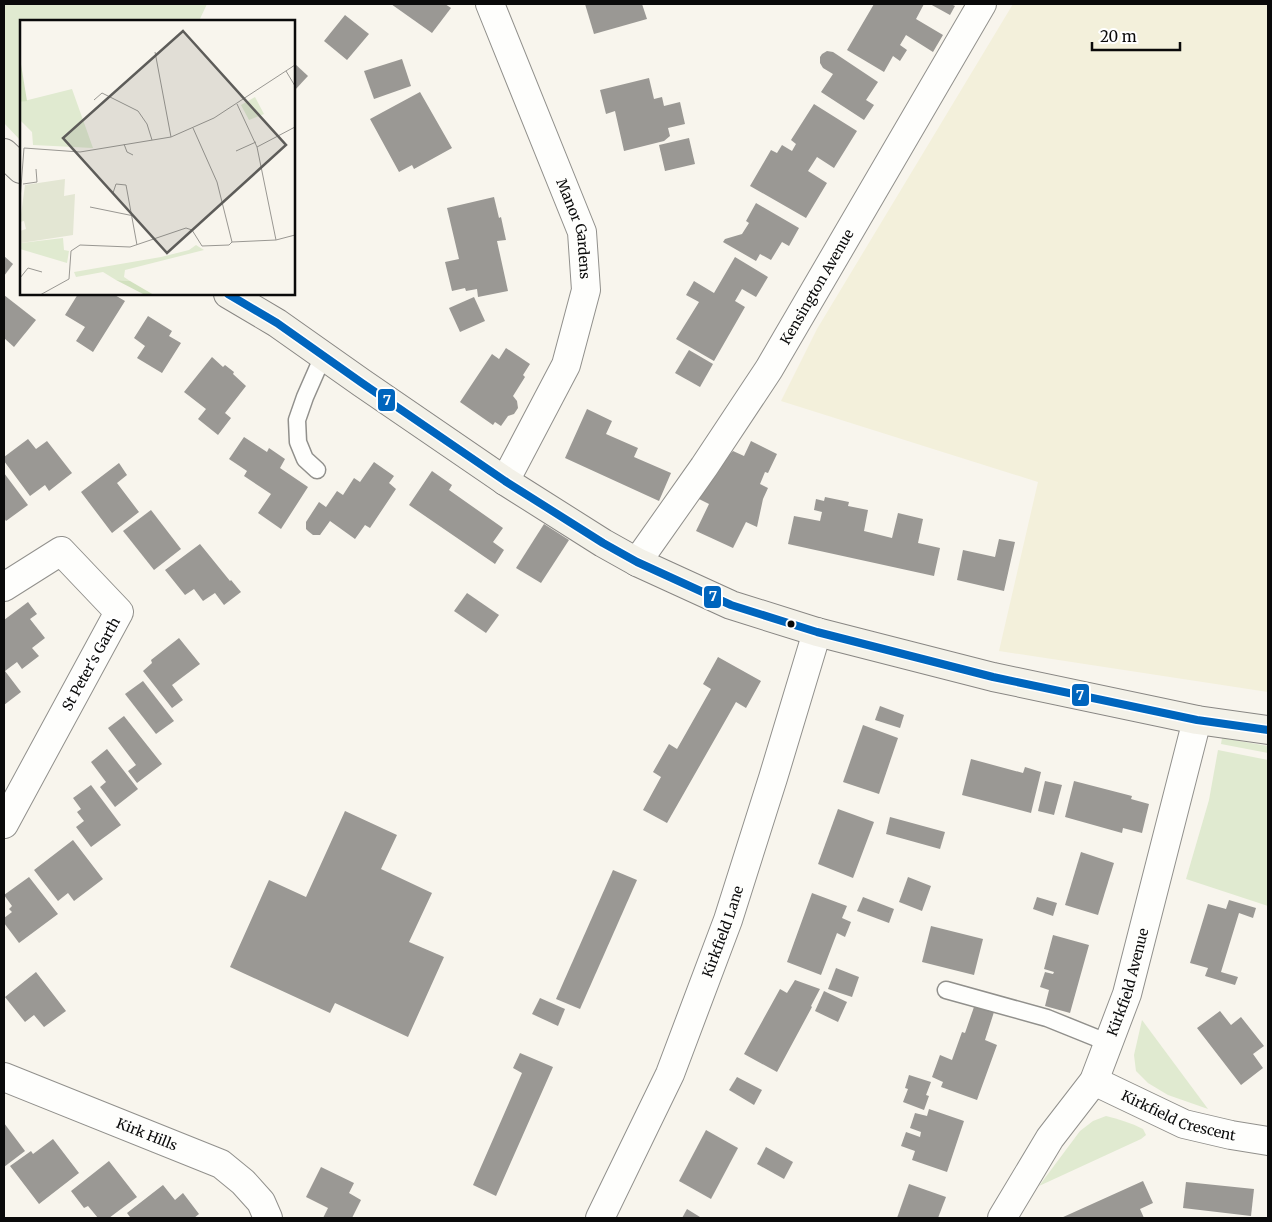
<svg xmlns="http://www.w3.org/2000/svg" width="1272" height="1222" viewBox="0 0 1272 1222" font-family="Merriweather,serif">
  <rect width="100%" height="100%" fill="#f8f5ed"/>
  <path fill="#f3f0db" d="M1013,4H1268V692L999,651L1038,482L781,401L817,329Z"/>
  <g fill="#e0ead0">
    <path d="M4,4H207L199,21H21V141L4,123Z"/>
    <path d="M1222,738L1268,746V753L1221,744Z"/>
    <path d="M1218,750L1268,760V906L1186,879L1209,800Z"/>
    <path d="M1142,1020L1208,1109L1168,1095L1148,1083L1136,1071L1134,1055Z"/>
    <path d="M1106,1116C1119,1119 1131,1123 1143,1129L1146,1135L1141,1139L1039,1186L1080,1131L1093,1121Z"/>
  </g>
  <g fill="#9a9894">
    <path d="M391,4H445L451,8L432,33Z"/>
    <path d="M585,4H642L647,19L594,34Z"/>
    <path d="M874,4H924L916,19L943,35L933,52L906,35L900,45L907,50L900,61L893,56L884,72L847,50Z"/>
    <path d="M930,4H951L955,6L950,15Z"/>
    <path d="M345,15L369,34L347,60L324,41Z"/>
    <path d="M827,51L833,52L878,82L866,100L874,105L864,120L821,92L833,74L823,68L820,63V57L822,54Z"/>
    <path d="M402,59L411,86L374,99L364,71Z"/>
    <path d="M294,63L308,76L294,91Z"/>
    <path d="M649,78L654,99L662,97L664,106L680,102L685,124L668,128L670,136L664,141L624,151L615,111L606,114L600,90Z"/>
    <path d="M420,92L452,148L414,169L412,165L399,172L370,119Z"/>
    <path d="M814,104L857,131L834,168L817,157L808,171L827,183L806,218L750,186L771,150L777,153L782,145L792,151L796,144L791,140Z"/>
    <path d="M689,138L695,164L665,171L659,145Z"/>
    <path d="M494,197L499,218L501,217L506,240L497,241L508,291L478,297L477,289L466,291L465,288L452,291L445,262L459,259L447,208Z"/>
    <path d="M756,203L799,228L789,246L782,242L771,260L760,254L756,261L723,242L725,239L742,234L749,223L746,221Z"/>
    <path d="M4,256L13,264L4,276Z"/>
    <path d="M735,257L768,277L756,297L742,289L735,301L745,307L714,361L676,339L699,302L686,295L694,281L714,293Z"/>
    <path d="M78,294H113L125,301L93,352L76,341L85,327L65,315Z"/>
    <path d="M4,295L36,320L14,347L4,338Z"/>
    <path d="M474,297L485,321L460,332L449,308Z"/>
    <path d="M148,316L172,331L169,336L181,343L162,373L137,358L145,346L134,338Z"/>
    <path d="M506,348L530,364L523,375L525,377L513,396L517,401L518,408L514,414L508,416L501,426L495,422L493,425L460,402L492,354L499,359Z"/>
    <path d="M689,350L713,364L700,387L675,373Z"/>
    <path d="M212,357L223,367L225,365L234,372L233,374L246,386L225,413L231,418L218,435L198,419L206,409L184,392Z"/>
    <path d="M587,409L612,421L606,434L638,448L634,457L671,473L659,501L565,458Z"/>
    <path d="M244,437L267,452L269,448L285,459L280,468L308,487L281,529L258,513L271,494L244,476L247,471L229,459Z"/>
    <path d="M28,439L36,449L47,441L72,473L49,491L45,485L30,496L4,461V457Z"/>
    <path d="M751,441L777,454L768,473L765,472L760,484L768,488L763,499L757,527L746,522L733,548L696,531L709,504L697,498L719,465L733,451L744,456Z"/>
    <path d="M374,462L394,476L389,483L396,489L370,528L365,525L355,539L330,521L320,535H313L308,531L306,529V522L319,502L326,507L337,491L343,495L354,478L360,482Z"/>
    <path d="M119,463L127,475L117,483L139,512L112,533L81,492Z"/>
    <path d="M432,471L452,485L449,490L503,528L493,542L504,550L495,564L409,505Z"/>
    <path d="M4,473L28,505L6,521L4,518Z"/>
    <path d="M825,497L849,502L848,506L868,510L864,531L892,538L898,513L923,519L918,543L940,548L934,576L788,544L794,516L820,521L822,512L814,510L816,499L824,501Z"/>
    <path d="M151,510L181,549L154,570L123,531Z"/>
    <path d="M544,524L569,540L541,583L516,568Z"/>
    <path d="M999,539L1015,542L1004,591L957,580L963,550L995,557Z"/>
    <path d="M200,544L230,581L231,580L241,592L224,605L215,593L203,601L194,589L185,595L165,570Z"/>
    <path d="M467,593L499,615L486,633L454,611Z"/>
    <path d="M28,602L37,614L30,619L45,638L32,648L39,656L22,669L17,662L5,671L21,692L4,705V620Z"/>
    <path d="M179,638L200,664L172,685L183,700L172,708L143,671L152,663L151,660Z"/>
    <path d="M718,657L761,681L746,708L736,702L667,823L643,810L661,777L653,772L669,744L677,749L711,689L703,684Z"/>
    <path d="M143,681L174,721L156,734L125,694Z"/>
    <path d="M880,706L904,715L900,728L875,720Z"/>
    <path d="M124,716L162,764L137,783L128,771L136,765L108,728Z"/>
    <path d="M863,725L898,738L879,794L843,782Z"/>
    <path d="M107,749L138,789L115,807L100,787L106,782L91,762Z"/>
    <path d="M971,759L1023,773L1025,767L1041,772L1031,813L962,795Z"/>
    <path d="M1045,781L1062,785L1054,815L1038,811Z"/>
    <path d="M1074,781L1132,796L1131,799L1149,804L1142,833L1123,828L1122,833L1065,817Z"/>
    <path d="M91,785L121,825L91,847L76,827L84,821L77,812L81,809L73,798Z"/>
    <path d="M838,809L874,822L853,878L818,864Z"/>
    <path d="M345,811L397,835L381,869L432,893L409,942L444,957L408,1037L335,1003L330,1013L230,967L269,880L306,897Z"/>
    <path d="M890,817L945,832L940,849L886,834Z"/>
    <path d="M73,840L103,879L74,901L68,893L58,901L34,870Z"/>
    <path d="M1081,852L1114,863L1098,915L1065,905Z"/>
    <path d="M613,870L637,880L580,1009L556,999Z"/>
    <path d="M29,877L58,914L19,943L4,923V918L12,912L9,909L12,906L4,895Z"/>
    <path d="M908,877L931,886L922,911L899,902Z"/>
    <path d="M812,893L847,906L842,918L851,922L845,937L837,933L821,975L787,962Z"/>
    <path d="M863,897L894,909L889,923L857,911Z"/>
    <path d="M1037,897L1057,903L1053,916L1033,909Z"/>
    <path d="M1229,900L1256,908L1253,918L1239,913L1221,972L1238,977L1235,985L1205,976L1208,968L1190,963L1208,904L1226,909Z"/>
    <path d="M931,926L983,939L974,975L922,962Z"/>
    <path d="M1053,935L1089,945L1070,1013L1045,1006L1049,990L1040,987L1045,972L1053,974L1054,972L1044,969Z"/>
    <path d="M836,968L859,977L852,997L828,989Z"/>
    <path d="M36,972L66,1011L44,1027L34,1015L25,1022L5,997Z"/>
    <path d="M795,980L820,989L811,1006L812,1007L777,1072L744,1054L780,989L787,993Z"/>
    <path d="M824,991L847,1002L838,1022L815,1011Z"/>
    <path d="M540,998L565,1009L558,1026L532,1014Z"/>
    <path d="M974,1007L994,1012L985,1040L997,1045L977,1100L941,1087L943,1082L932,1077L940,1055L952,1060L962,1032L965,1033Z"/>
    <path d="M1220,1011L1231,1025L1241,1017L1264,1046L1253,1054L1263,1068L1241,1085L1197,1028Z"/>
    <path d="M520,1053L553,1067L496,1196L473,1185L522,1073L513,1068Z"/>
    <path d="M909,1075L931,1082L926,1095L929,1096L924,1110L903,1102L908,1089L905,1088Z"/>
    <path d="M737,1077L762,1090L754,1105L729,1090Z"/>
    <path d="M929,1109L964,1121L947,1172L912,1160L915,1151L901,1146L906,1132L920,1137L921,1132L910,1128L915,1113L927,1116Z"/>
    <path d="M4,1123L25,1151L4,1167Z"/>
    <path d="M706,1130L738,1148L711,1199L679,1181Z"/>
    <path d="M53,1139L79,1173L39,1204L10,1166L31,1151L33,1154Z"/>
    <path d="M766,1147L793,1162L784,1179L757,1164Z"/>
    <path d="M109,1161L137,1197L109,1218H98L88,1206L84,1208L71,1191Z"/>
    <path d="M321,1167L354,1183L349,1193L361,1200L352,1218H323L328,1208L306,1197Z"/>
    <path d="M1143,1181L1153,1203L1140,1209L1144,1218H1061Z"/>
    <path d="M1186,1182L1254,1189L1251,1216L1183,1208Z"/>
    <path d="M909,1184L946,1197L938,1218H897Z"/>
    <path d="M163,1185L175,1200L183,1193L199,1214L194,1218H128L130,1217L127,1213Z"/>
    <path d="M687,1209L700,1217V1218H682Z"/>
  </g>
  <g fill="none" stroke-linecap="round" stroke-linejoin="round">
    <g stroke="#91908c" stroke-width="19">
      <g id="lane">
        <path d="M317,470L305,459L298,442L297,420L305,397L323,356"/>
        <path d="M946,990L1047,1018L1109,1043"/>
      </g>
    </g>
    <g stroke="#91908c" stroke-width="30">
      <g id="street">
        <path id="s1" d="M490,4L582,232L586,290L566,365L505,481"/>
        <path id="s2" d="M637,562L704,467L769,369L982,4"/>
        <path d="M4,587L61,551L119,612L4,824"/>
        <path id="s3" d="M4,1077L221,1164L243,1182L261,1202L268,1218"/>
        <path id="s4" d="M1094,1081L1184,1124L1231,1135L1268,1141"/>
        <path id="s5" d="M600,1218L670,1074L728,920L773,778L817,632"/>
        <path id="s6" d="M1002,1218L1050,1138L1094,1081L1127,994L1197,720"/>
      </g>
    </g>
    <g stroke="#888683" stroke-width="30">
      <g id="secondary">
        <path d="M4,153L21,169"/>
        <path d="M228,294L277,323L362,383L505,481L603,543L637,562L731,605L817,632L993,677L1197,720L1268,730"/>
      </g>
    </g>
    <use href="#lane" stroke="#fefefc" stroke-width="16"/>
    <use href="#street" stroke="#fefefc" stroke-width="28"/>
    <use href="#secondary" stroke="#f3f1e8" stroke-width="28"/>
    <g stroke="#fff" stroke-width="11">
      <path id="bus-1" d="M228,294L277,323L362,383L505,481L603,543L637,562L731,605L817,632L993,677L1197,720L1268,730"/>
    </g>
    <use href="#bus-1" stroke="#0065bd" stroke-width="8"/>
  </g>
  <circle fill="#0a0a0a" stroke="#fff" stroke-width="2" cx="791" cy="624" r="4.5"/>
  <g text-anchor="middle" stroke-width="5" stroke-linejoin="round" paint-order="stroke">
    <g font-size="14" fill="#0a0a0a" stroke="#fff">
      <text dy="5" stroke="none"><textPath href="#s1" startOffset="241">Manor Gardens</textPath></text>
      <text dy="5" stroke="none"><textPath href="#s2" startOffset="329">Kensington Avenue</textPath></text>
      <text transform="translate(91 664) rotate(-61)" y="5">St Peter's Garth</text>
      <text dy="5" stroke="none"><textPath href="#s5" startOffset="312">Kirkfield Lane</textPath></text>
      <text dy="5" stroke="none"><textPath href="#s6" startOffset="270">Kirkfield Avenue</textPath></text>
      <text dy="5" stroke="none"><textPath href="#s4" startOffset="92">Kirkfield Crescent</textPath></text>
      <text dy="5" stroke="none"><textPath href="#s3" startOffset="154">Kirk Hills</textPath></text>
    </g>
  </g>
  <g transform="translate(20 20)">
    <rect width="275" height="275" fill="#f8f5ed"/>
    <path d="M52,69L73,128L13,125L12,112L0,100V82ZM235,77L244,94L229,100L221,85ZM43,218L44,230L49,231L47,243L0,229V220L1,223ZM176,225L184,230L105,250L104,257L110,261L96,260L83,252L56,257L54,252L141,237L169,230Z" fill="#e0ead0"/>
    <path d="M0,38L7,81L0,82ZM96,260L110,261L134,275H125Z" fill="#d2e1bf"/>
    <path d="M45,159L44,176L55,174L53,215L1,223L0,211L6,209L4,201L0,202L5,165Z" fill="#e3e6d3"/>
    <path fill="none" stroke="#999792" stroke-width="1" d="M135,32L151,117M266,51L275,66M74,80L82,73L118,91L127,104L132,120M217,84L237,127L256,220M173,108L197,162L212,222M104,124L107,132L113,135M237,127L275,107M4,128L60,132L151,117L194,98L275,45M216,131L236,122M3,164L17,162L16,149M93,173L96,164L106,165L117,225M0,180L4,128M70,187L114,196M212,222L256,220L275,215M0,258L8,248L22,252M20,275L49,259L51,231L60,225L110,227L166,208L172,210L182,226L209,225L212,222"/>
    <path fill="#5d5c59" fill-opacity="0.15" stroke="#5d5c59" stroke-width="2.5" d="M163,11L266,125L147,233L43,118Z"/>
    <rect width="275" height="275" fill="none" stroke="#0a0a0a" stroke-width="2.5"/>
  </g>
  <g stroke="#fff" stroke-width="2">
    <rect x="377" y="388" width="19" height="24" rx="5" fill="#0065bd"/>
    <rect x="703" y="585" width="19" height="24" rx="5" fill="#0065bd"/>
    <rect x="1071" y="683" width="19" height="24" rx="5" fill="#0065bd"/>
  </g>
  <g font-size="14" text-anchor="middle" font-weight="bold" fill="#fff">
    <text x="387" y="405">7</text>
    <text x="713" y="601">7</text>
    <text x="1080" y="700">7</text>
  </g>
  <rect width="1272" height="1222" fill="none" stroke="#0a0a0a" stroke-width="10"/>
  <path d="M1092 42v8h88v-8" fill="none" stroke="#0a0a0a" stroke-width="2.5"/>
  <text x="1100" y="42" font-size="15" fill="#0a0a0a" stroke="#ffffff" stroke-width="4" paint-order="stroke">20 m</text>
</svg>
